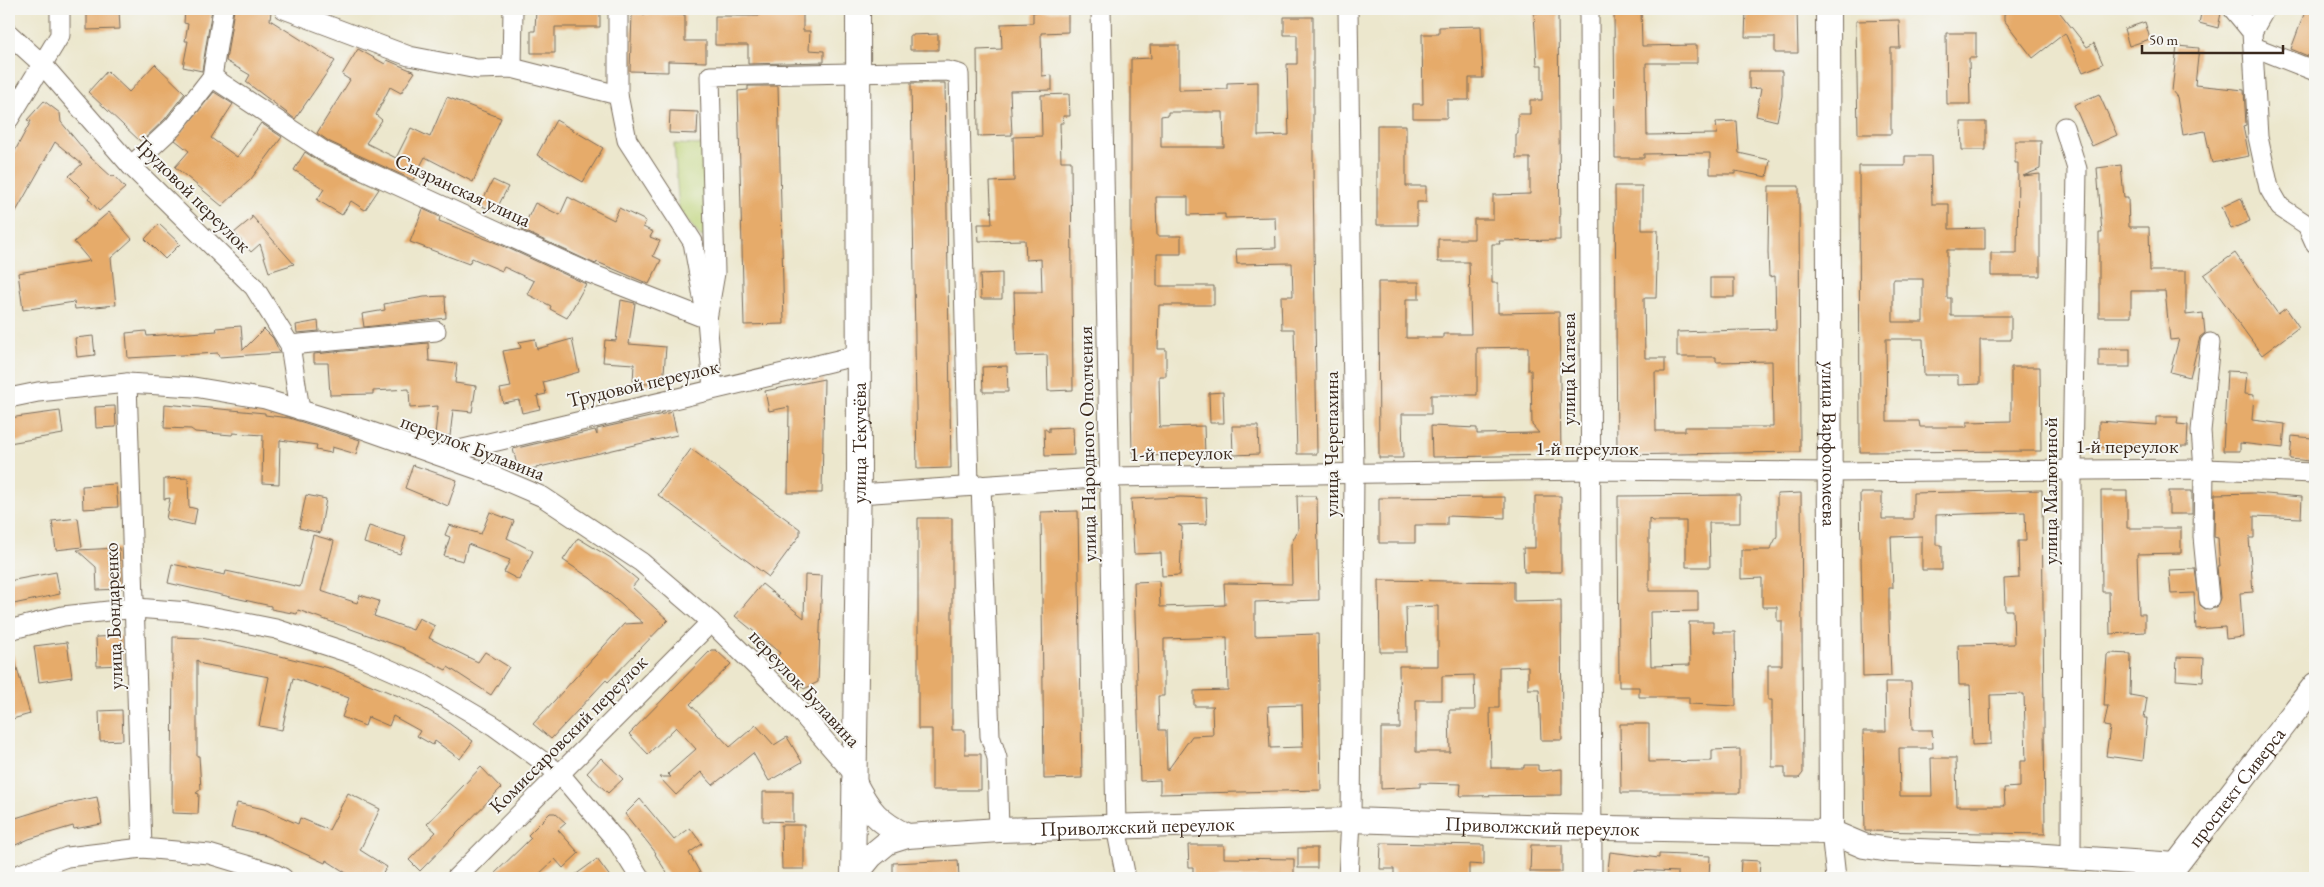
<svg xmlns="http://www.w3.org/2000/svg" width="2324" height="887" viewBox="0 0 2324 887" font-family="'EB Garamond',serif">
  <rect width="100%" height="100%" fill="#f6f6f2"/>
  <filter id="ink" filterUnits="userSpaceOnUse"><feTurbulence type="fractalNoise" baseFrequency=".02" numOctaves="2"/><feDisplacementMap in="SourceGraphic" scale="10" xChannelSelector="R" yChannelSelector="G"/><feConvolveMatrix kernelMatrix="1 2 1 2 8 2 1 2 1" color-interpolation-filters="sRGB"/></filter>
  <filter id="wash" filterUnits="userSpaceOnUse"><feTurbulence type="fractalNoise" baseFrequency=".0096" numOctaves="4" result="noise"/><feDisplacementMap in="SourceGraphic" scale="20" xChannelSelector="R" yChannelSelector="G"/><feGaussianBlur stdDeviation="1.12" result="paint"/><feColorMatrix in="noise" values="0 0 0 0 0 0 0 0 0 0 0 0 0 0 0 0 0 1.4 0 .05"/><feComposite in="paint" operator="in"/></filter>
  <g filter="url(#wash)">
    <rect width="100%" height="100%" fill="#ece7cd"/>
    <path fill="#bdd377" stroke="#7c7e4a" d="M674,144L704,145L707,235L701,237L679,210Z"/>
    <g id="blocks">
      <g fill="#e6ab6b" fill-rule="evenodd">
        <path d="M185,9H212L202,71L183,67L188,41H185L188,24L184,23Z"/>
        <path d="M234,9L271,11L270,20L335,61L295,119L246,82L250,75L226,61Z"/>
        <path d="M536,9H600V27H555V53H531V31H535Z"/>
        <path d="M759,9H803V31H810L809,50L824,51V62L748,64V45H715V16H759Z"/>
        <path d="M1614,9H1641L1642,46L1697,45V63H1646L1647,135L1717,134L1716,122L1737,121L1739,153L1770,160L1767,177L1735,171V174H1710V153L1644,154V158H1615Z"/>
        <path d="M1746,9H1797L1798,53H1775V37H1745Z"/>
        <path d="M2011,9H2057L2087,47L2094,43L2103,64L2083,72L2065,33L2033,58L2004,20V14Z"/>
        <path d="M2202,9L2221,13L2218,28L2199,23Z"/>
        <path d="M2306,9H2315V59L2291,49Z"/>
        <path d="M87,10H119L120,29L87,30Z"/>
        <path d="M1068,11V32L1041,33L1042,76L1052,75V90L1010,91L1012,135L978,136L977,50L1002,49L1001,24L1033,23V12Z"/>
        <path d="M1558,12L1560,240L1499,241L1500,244H1492V283H1498V313L1559,312L1561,455L1432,457L1431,426L1477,428V434L1539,433L1532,425L1531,370H1528V347L1477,348V395H1431V414H1402L1403,458H1379L1378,282H1419V299H1406V338H1443V334H1471L1469,262H1438V239H1474V219H1493V195L1530,194V158H1516V134H1518V114H1530V100H1542V65H1537L1534,13Z"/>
        <path d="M632,14L685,15V41H706V62L668,61V72L630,71Z"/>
        <path d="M1284,17H1313V171L1317,454H1297L1294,329H1282L1281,296H1293L1292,263L1237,264L1236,249L1276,248L1275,217L1225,218V214L1188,215V197H1156L1157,236H1181V254H1157V286H1214V305H1159L1158,349H1166V376H1159L1160,425L1158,427L1204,426L1205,455L1132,456L1135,453H1132L1131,403V59L1151,58L1150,45H1179V90L1227,89V83L1258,82V136L1289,135L1287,64H1297V35H1284ZM1168,112H1223L1224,147H1161V116L1168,115Z"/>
        <path d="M1899,20L1900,48H1891V134H1858L1856,21Z"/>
        <path d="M2145,22L2150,39L2129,46L2124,29Z"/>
        <path d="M1481,26L1483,78H1469V100H1447V118H1413V104H1423L1422,34H1439V27Z"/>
        <path d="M1946,33H1976V58H1969L1970,104H1947Z"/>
        <path d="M938,34V50H910V35Z"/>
        <path d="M2177,46L2199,48L2195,85L2244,90L2246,125L2243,126L2249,156L2212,163L2205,131L2183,135L2177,97L2172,91Z"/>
        <path d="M358,49L385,64L387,60L415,72L401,93L390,87L376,115L382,120L366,143L396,158L411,128L430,137L447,97L501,118L473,182L425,157L413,180L330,142L317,133L350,80L342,75Z"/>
        <path d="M155,64L185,93L165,119L141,142L88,92L107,71L129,92Z"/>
        <path d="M1749,71H1782V96L1777,121L1756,116L1761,88L1749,89Z"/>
        <path d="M911,83H945L951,468L917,469Z"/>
        <path d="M748,86H778L784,324L744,325L738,91L748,90Z"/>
        <path d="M214,92L233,104L211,138L237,157L261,123L282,137L251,179L222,206L175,167L189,151L175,140Z"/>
        <path d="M1069,94L1070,116H1063L1064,123H1060L1061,161H1071L1073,390L1048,391L1047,355L1016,356L1014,292H1042L1041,259L1026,260L1025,240L979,241L978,224H992L990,182L1014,181L1013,137L1042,136L1041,95Z"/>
        <path d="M2099,94L2117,135L2092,146L2074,105Z"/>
        <path d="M44,101L60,113L61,122L91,158L112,177L114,176L125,188L99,211L88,198L90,197L69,176L82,164L55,142L9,224V162L31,121L27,120Z"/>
        <path d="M670,111L698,112L697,134L669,133Z"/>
        <path d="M556,120L603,148L583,182L537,155Z"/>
        <path d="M1961,122H1986V150H1962Z"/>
        <path d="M1377,125H1406V186H1426V202H1417V225H1377Z"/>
        <path d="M2015,141H2041L2040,169L2023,176L2040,174V276H1991V253H2017L2018,163H2015Z"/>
        <path d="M305,152L320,162L379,189L365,210L351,201L342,215L317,200L324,189L294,170Z"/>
        <path d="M1905,156H1931L1932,204H1949V229L1985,228V250H1947V298H1951V316H2011V340H1980V384L1958,385V375H1924L1923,339H1886L1887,421H1919L1920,427H1967V422L2011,421V367H2040L2041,451L1860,452L1859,166H1905ZM1893,279H1923V322H1893Z"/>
        <path d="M2121,165L2124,198H2128L2129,227H2149L2150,271H2186V315L2203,313L2205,333L2200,337L2190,377L2170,372L2179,339L2170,340L2165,291H2131V317H2099V233H2102L2097,168Z"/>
        <path d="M493,180L508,187L495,212L480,205Z"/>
        <path d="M1615,186H1642V230H1658L1656,298H1644L1645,358H1665V372H1655L1656,431H1685V427H1773L1772,361L1716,362V357H1677V332L1776,329L1775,276L1769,277L1768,252L1769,186H1799L1800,452L1617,455Z"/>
        <path d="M568,197L614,220L619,208L646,221L643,227L653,232L650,237L660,241L653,256L661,260L649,284L597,262L596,264L593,263L522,230L535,203L560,215Z"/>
        <path d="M2241,198L2250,221L2231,229L2222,207Z"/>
        <path d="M423,209L440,217L439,221L499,244L586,284L567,318L550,309L551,306L527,294L534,281L504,267L502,271L472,258L469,264L410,242Z"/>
        <path d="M109,212L132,239L111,258L116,305L75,309L74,302L23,310L18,273L90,261L74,242Z"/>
        <path d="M251,215L258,223L294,264L269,272L260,244L251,252L234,233L252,218Z"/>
        <path d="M159,224L180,244L165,259L145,239Z"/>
        <path d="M2235,253L2278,314L2286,308L2299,327L2262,355L2204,275Z"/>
        <path d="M1002,273V299H981L980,274Z"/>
        <rect x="1710" y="278" width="24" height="19"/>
        <path d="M445,296L446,318L364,327L362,314L385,310L384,304L424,297Z"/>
        <path d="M621,300L635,303L629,344L666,347L663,385L633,383L634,364L603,362L605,340L616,341Z"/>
        <path d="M318,321L319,331L297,333L296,325Z"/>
        <path d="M241,326L243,350L264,329L273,338L280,353L219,357L218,353L128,358L126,333L146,331L147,336L217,331L216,328Z"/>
        <path d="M93,336L95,355L77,357L75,338Z"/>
        <path d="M535,339L537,349L572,339L579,372L543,382L546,394L537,396L540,409L522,413L519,400L503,403L500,389L511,387L503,351L521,348L519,342Z"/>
        <path d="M428,343L429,361L457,364L455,383L476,386L472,412L453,410L450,436L435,435L438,406L410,408L409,389L373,391V394L330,395L328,363H314V354Z"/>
        <rect x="2099" y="349" width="31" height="18"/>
        <path d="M1007,366L1008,392H983L982,367Z"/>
        <path d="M2227,371L2247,372L2245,394L2254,395L2252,420L2285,424L2283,448L2240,443V451H2223Z"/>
        <path d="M824,379L822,493H788L789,407L769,411L765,391Z"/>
        <path d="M1223,392L1224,423H1210L1209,393Z"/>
        <path d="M165,404L265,413V415L289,418L360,440L356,454L332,447L331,453L316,450L317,445L280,440L279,484L262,483L263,435L233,433L232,435L195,432L191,429L164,428Z"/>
        <path d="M115,406L116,427L96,428L95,407Z"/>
        <path d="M60,411L63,434L9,443V418Z"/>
        <path d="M672,412L677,435L527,470L517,465L513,449L595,430L597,435V429Z"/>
        <path d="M2156,417H2178L2177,424L2188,425L2187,446L2099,447V421L2156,425Z"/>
        <path d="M1232,426H1258L1259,454L1233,455Z"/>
        <path d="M1073,427L1074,455L1045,456L1044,428L1049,432V428Z"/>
        <path d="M2292,436L2312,438L2309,461L2290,459Z"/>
        <path d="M691,449L800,529V535L769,577L658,495Z"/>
        <path d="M413,465L457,480L448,506L405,488Z"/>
        <path d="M188,478L189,507L197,509L194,525L166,519L170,498L164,499V479Z"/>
        <path d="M116,484L118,507L83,509L82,486Z"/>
        <path d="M2042,490L2045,834L1865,831L1863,731H1886L1885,682H1911L1912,730H1932L1933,748H1899L1900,796H1932L1931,758H1956L1957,806H2005L2004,788L2020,787V761H2026L2024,694L1990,695L1991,744L1972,745L1970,685H1959L1958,645L2014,644L2013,610H2005L2004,579L2019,578L2018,541H2026L2025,512L1936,515V545H1942V570H1922V536L1891,537L1893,588H1889V620L1891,676L1863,677L1860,493H1882V519H1913V493Z"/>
        <path d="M2101,491H2127V528H2181V553L2137,554L2139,614H2145V632L2110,634L2109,592H2102Z"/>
        <rect x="2169" y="491" width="23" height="23"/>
        <path d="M1801,493L1803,773L1799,778H1785V767H1772V700H1768V665H1782V621H1777V607H1762V578L1741,579V550H1770L1777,536V494Z"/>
        <path d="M2254,493L2302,497L2301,518L2254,516V538H2249L2253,592L2240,593L2243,637L2226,639L2225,627L2196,629L2194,593L2171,594L2169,570L2195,569L2200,605L2205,609L2216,608L2220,598L2217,567H2220L2218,538L2214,537L2215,494Z"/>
        <path d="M306,495L326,499L320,533L299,528Z"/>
        <path d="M1740,495V523H1709L1710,567H1686V521H1652L1649,518V591H1698V611L1650,612L1651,666L1690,665L1689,622H1713V632H1735L1736,706L1689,704V697H1639V687H1619L1618,496Z"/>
        <path d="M1297,496H1316L1315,499H1317L1319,600L1255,602V636L1318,634L1321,790L1160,794V780L1140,781L1134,582L1159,581L1160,607L1225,605L1224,583L1292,584L1291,544L1298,530ZM1227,637L1228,690L1194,691V706H1214L1212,708L1213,735L1192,736L1167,771L1166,730H1159L1158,696H1164V639ZM1302,705L1303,747L1270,748L1268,706Z"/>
        <path d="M1535,496H1561V572H1524L1523,548H1535Z"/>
        <path d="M1181,497L1206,498L1207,524L1178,525L1182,527L1180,575L1162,576L1161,553L1134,554L1131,499Z"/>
        <path d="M1505,497V518L1447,516V525H1415V543H1379V498Z"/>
        <path d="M1078,511L1082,778L1044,779L1041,512Z"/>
        <path d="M490,512L514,521L507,538L533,551L519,580L504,572L510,560L468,544L463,561L444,556L450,537L445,535L449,525L481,534Z"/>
        <path d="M78,518L82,547L56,550L52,521Z"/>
        <path d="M918,518H952V730H965V754H981V790H932V729H918Z"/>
        <path d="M369,526L406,537L400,554L364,543Z"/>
        <path d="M313,535L334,541L321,591L357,603L360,595L379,601L374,616L413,630L419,618L435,626L429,638L478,662L485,652L509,667L491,695L448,667L446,670L404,649V648L298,610L297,614L271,609V606L168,583L172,564L225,575L226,571L300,587Z"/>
        <path d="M578,538L611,558L638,580L632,587L668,620L608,682L606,680L551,739L533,724L624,624L643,623L590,578L563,560Z"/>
        <path d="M119,548L122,589L120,587V589L97,590L96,567L77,550Z"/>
        <path d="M56,572L60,594L9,605V581Z"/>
        <path d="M805,575L822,576L818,682L804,689L776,658L780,653L735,616L762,584L804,618Z"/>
        <path d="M1379,580L1514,582V601L1561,600L1562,740H1541L1539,689H1528V666L1499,667V708H1490L1491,768H1524V765H1538V770L1541,771L1562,769V795L1460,796L1461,784L1420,783V787L1381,789V728H1400L1399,666H1438V606L1406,607L1407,652H1380ZM1474,675L1475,710H1449L1450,752H1416V700H1442V676Z"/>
        <path d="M122,636L123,665L97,666L96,637Z"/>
        <path d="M173,637L201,638L245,647L332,669L413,702L440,717L473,741L460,759L435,741L433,745L417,736L420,731L393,716L389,726L368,717L365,726L342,717L349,698L293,678L282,730L259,726L269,677L202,664L197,660V756H199L201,789L196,793L199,794L198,814L172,813Z"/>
        <path d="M67,642L72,677L39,682L34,646Z"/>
        <path d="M711,650H716L731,664L690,704L730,747L756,725L774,745L787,737L802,762L769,781L753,753L713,785L701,772L676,795L659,777H671L668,774L696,749L676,727L648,754L629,734Z"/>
        <path d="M2110,653L2131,654L2130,695L2147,698L2144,718H2147L2143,761L2106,756L2110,727L2104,726L2108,706H2104L2107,655Z"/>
        <path d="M13,654L30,714L9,720V655Z"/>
        <path d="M2177,657L2204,658L2203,682L2176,680Z"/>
        <path d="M122,710L123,740L100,741L99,711Z"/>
        <path d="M1620,724H1649V762L1712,761V750L1740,749V793H1621Z"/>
        <path d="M601,758L623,779L608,793L587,773Z"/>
        <path d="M481,767L501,788L420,871L409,860L436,832L427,824Z"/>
        <path d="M763,792H793V822L763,821Z"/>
        <path d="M348,793L380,809L360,850L387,867L380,878H354L326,860L325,863L266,836L231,828L237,803L264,809L298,824L300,818L329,830Z"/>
        <path d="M97,797L102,824L74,829L73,826L29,839L9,848V820L58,805Z"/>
        <path d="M640,799L674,840L690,828L702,844L689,853L703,878H670L655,854L656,853L625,814Z"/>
        <path d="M550,813H555L566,823L558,830L579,853L563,868L555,859L535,878H490L531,838L528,835Z"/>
        <path d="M781,825H804V869H782Z"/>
        <path d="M1381,843L1484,845V865L1469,864V878H1394V869H1380Z"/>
        <path d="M1188,845H1224V858L1294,859V877L1193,878V867H1189Z"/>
        <path d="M1531,845H1562V872H1530Z"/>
        <rect x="1298" y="848" width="19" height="20"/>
        <path d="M1610,852L1659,858V854L1710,856L1709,878H1678V872L1635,870L1634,878H1607Z"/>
        <path d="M597,859L611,878H571Z"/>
        <path d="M958,860L959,878H893V863Z"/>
        <path d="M1741,860L1760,861L1759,878H1740Z"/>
      </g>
    </g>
  </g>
  <g filter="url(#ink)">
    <use href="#blocks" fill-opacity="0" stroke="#796c5b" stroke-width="1"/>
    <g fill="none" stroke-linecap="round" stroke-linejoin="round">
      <g stroke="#796c5b" stroke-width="21">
        <g id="minor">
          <path d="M284,9L409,56L477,69L512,68L618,95L627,140L693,242L707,319L713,389"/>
          <path d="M1101,9L1116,827L1126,878"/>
          <path d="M1589,9L1592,878"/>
          <path d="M2233,9L2252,32L2258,137L2269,188L2280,207L2307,225L2315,243"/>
          <path d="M2252,32L2265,9"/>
          <path d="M9,34L42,64L131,166L254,287L290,345L300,410"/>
          <path d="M2254,47L2315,71"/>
          <path d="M512,68L513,9"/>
          <path d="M212,77L325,152L589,273L707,319L715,273L710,76L947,71L959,74L969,486"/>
          <path d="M618,95V9"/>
          <path d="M9,119L60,35V9"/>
          <path d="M2064,127L2077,169L2072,469L2071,858"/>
          <path d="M131,166L173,127L212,77L223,9"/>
          <path d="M290,345L436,331"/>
          <path d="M127,383L142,848"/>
          <path d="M9,398L38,392L127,383L194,387L265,399L363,429L485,472L543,497L641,562L711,622L789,699L853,773"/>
          <path d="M438,455L859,355"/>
          <path d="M981,485L990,736L997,758L999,830"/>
          <path d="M859,494L1110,477L1591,470L1830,472L2204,469L2315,473"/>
          <path d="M2209,599L2203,537L2204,469L2201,431L2210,343"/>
          <path d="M9,630L63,616L136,608L189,612L276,629L359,656L423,684L494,726L560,774L618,843L640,878"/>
          <path d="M1831,832L1836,878"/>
          <path d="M9,878L67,857L142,848L209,854L273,873L283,878"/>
          <path d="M456,878L711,622"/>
          <path d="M1348,878L1351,820L1354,473L1348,9"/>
        </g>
      </g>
      <g stroke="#796c5b" stroke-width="26">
        <g id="major">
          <path id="s1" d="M1828,9L1831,832"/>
          <path d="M854,782C869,811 878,822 907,836"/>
          <path id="s2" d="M853,878L871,856L888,842L907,836L999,830L1351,820L1553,827L1831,832L1864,846L1890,850L2031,855L2176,865L2315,685"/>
          <path id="s3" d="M853,878L859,470L858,9"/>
        </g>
      </g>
      <use href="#minor" stroke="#fff" stroke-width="19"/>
      <use href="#major" stroke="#fff" stroke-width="24"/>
    </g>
  </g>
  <g text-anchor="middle" stroke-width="4" stroke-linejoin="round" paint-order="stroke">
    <g font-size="20" fill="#3b2a1e" stroke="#f6f6f2">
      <text transform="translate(463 190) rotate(25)" y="7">Сызранская улица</text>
      <text transform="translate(193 194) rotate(45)" y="7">Трудовой переулок</text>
      <text transform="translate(1568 369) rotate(-90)" y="7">улица Катаева</text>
      <text transform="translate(643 383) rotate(-13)" y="7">Трудовой переулок</text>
      <text dy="7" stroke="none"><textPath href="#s3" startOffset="435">улица Текучёва</textPath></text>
      <text transform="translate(1087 444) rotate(-91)" y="7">улица Народного Ополчения</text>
      <text transform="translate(1331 444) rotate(-90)" y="7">улица Черепахина</text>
      <text dy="7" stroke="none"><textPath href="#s1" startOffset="435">улица Варфоломеева</textPath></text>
      <text x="2127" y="453">1-й переулок</text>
      <text transform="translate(473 447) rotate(21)" y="7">переулок Булавина</text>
      <text x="1587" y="455">1-й переулок</text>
      <text transform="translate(1181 453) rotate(-1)" y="7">1-й переулок</text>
      <text transform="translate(2050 491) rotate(-90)" y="7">улица Малюгиной</text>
      <text transform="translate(113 616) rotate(-92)" y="7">улица Бондаренко</text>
      <text transform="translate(805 688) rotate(47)" y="7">переулок Булавина</text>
      <text transform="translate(568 734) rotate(-45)" y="7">Комиссаровский переулок</text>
      <text dy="7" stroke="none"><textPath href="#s2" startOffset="1442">проспект Сиверса</textPath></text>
      <text dy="7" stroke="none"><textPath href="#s2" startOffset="301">Приволжский переулок</textPath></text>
      <text dy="7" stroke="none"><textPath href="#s2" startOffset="706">Приволжский переулок</textPath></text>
    </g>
  </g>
  <rect width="2324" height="887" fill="none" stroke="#f6f6f2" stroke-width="30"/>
  <path d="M2142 45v8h141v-8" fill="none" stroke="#3b2a1e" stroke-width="2.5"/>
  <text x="2149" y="45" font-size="15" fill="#3b2a1e" stroke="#f6f6f2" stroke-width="4" paint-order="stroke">50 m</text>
</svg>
